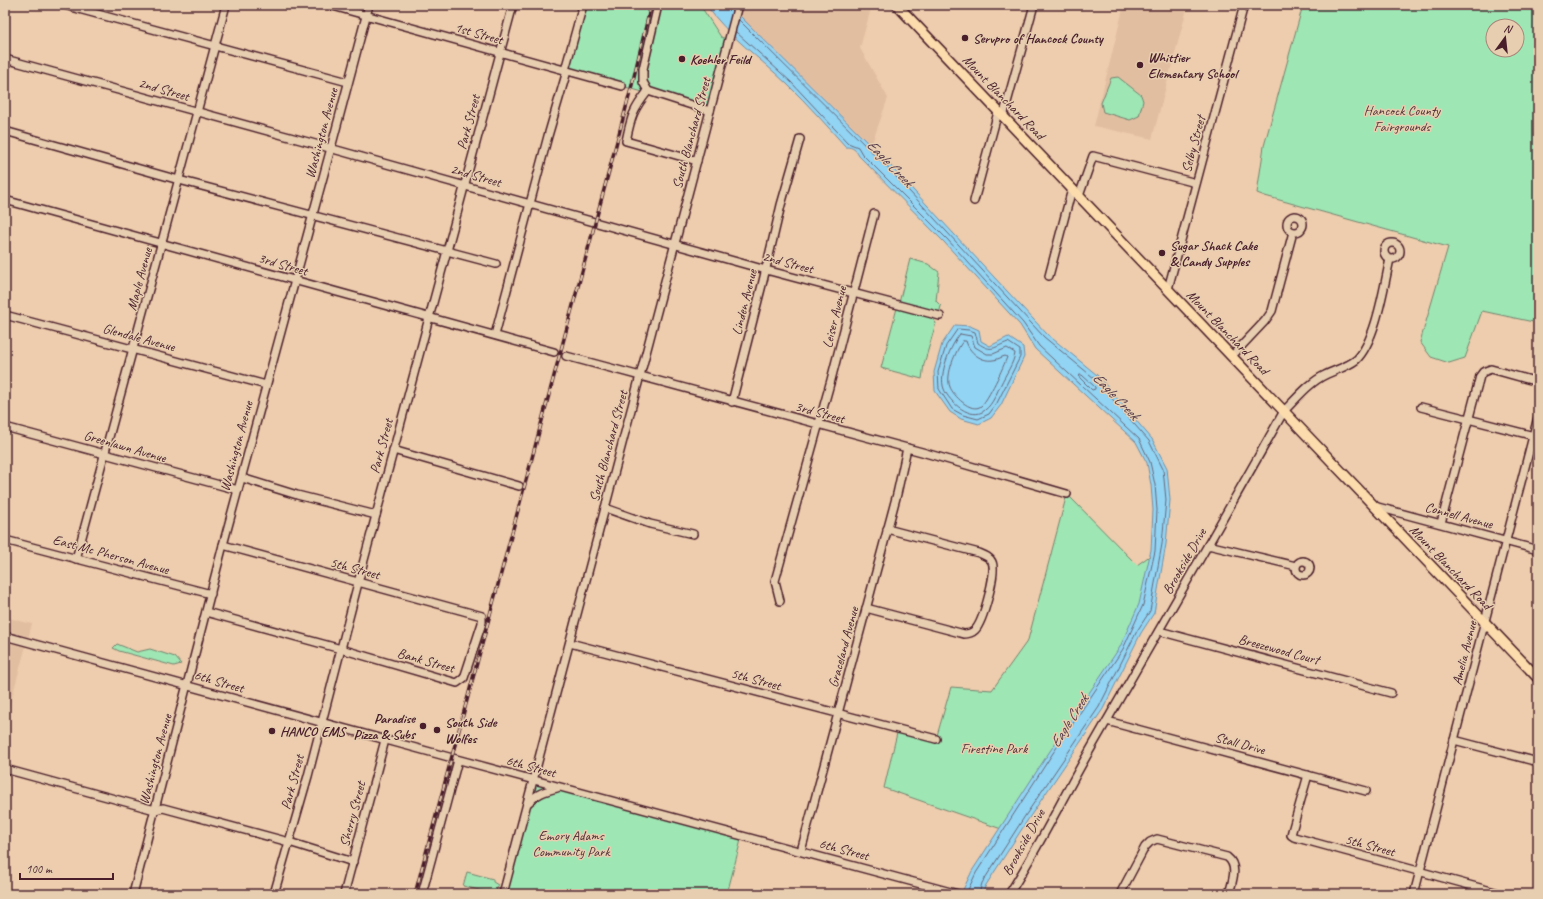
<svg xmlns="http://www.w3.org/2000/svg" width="1543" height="899" viewBox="0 0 1543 899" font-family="Caveat,sans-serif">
  <rect width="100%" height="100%" fill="#edcdad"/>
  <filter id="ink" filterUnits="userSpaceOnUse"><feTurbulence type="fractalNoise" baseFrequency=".025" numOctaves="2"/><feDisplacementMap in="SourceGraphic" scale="8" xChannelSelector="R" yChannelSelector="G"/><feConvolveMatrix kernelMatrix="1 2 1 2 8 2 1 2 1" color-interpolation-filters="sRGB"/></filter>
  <g filter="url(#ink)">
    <g fill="#e2bea1">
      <path d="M740,5H872L860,48L888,98L871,146L739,15Z"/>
      <path d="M1124,5H1188L1152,139L1094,126Z"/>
      <path d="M5,617L32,624L9,708L5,707Z"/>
    </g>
    <g fill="#9ee6b3" stroke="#74826f" fill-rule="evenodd">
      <path d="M582,5H700L721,37L729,40L710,111L565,70Z"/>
      <path d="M1303,5H1538V323L1482,311L1465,358L1449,363L1431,357L1420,342L1448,247L1265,196L1257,193L1264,146ZM1493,26H1517V50H1493Z"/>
      <path d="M1118,77L1141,95L1143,101L1139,116L1130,120L1103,112L1101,103L1111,78Z"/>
      <path d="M910,259L928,264L939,272L936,301L941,306L939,314L899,303Z"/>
      <path d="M897,308L931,317L936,323L924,364L922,379L881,368Z"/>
      <path d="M1067,494L1137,565L1158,550L1143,617L1010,832L884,788L898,729L936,739L951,687L992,690L1028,640Z"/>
      <path d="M117,644L137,652L150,649L175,657L181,664L174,666L119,651L113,648Z"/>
      <path d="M533,780L742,836L727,894H503Z"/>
      <path d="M467,872L493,879V882L498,885L495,894L463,886Z"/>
    </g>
    <g fill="#92d4f3" stroke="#758ca3">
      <path d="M706,5H729L888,163L1047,334L1097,375L1152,439L1167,468L1170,500L1166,544L1154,613L1141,633L1103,709L1029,818L986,885L982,894H961L972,871L1048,754L1120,647L1139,604L1151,550L1153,510L1151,485L1147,463L1136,442L1035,349L1020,325L944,242L859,156C856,150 853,147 846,147C827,126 808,104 787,84C760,58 728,36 706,5Z"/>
      <path d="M955,325L970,326L979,330L981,341L990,346L1008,337L1023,347L1024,357L1001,405L991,418L979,424L961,419L950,412L935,391L934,372L942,344Z"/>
    </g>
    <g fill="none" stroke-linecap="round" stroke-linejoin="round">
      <g stroke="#67677b" stroke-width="1">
        <path d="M739,20L885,165L1044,337L1094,378L1149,441L1163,469L1166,500L1162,544L1150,611L1137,631L1099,707L1025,816L982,883L979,894"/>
        <path d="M736,32L791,82L848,143L858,147L862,154L947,239L1023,323L1039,346L1139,439L1150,462L1155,485L1157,510L1155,551L1143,605L1123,649L1051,756L976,873L966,894"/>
        <path d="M958,329L969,330L975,332L978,343C992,353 994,347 1008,342L1020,350V357L997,403L989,414L978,419L963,415L952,409L939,389L938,372L946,346Z"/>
        <path d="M960,334L971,336L975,347L987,354H993L1007,348L1015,353C1014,363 1005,375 1001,384C997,392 993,404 985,410C972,422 949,402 944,389C938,374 951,345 960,334Z"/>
        <path d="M963,341H966C969,352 981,362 993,360C997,360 1001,357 1005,356L1007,357C1004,366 988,400 981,406C971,414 953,395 950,387C945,375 956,350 963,341Z"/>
        <path d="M1080,375H1082L1095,387V389L1092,390L1080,378Z"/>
      </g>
      <g stroke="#4a1f2b" stroke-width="10">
        <g id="minor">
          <path d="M64,5L348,82"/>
          <path d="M329,5L622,86"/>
          <path d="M658,5L643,69V82L648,91C633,110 631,117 626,141L697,161"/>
          <path d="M5,59L308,142L766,270L940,316"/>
          <path d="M565,70L583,5"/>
          <path d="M648,91L710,111"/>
          <path d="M1003,117L1034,5"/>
          <path d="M5,131L179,180L496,264"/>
          <path d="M1079,196L1093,156L1196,183"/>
          <path d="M5,200L554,352"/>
          <path d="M974,201L998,112"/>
          <circle cx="1295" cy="224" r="8"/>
          <circle cx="1392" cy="251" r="8"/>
          <path d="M1049,276L1072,189"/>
          <path d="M1168,289L1244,5"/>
          <path d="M5,315L266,385"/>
          <path d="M495,335L548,136L567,71"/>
          <path d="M566,356L922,452L1067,494"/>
          <path d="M1232,356L1265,321L1272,311L1293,232"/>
          <path d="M732,402L763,281L781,205L800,139"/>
          <path d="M1421,407L1538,437"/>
          <path d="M5,427L238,490"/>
          <path d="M393,450L519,486"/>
          <path d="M242,478L297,495L376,515"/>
          <path d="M1374,506L1538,550"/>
          <path d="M605,508L650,524L693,534"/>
          <path d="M1441,523L1480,376L1483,372L1491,369L1538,382"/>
          <path d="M5,540L211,594"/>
          <path d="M1208,545L1296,566"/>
          <path d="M76,559L226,5"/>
          <circle cx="1303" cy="568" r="7"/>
          <path d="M780,601L775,581L831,380L874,214"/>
          <path d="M866,608L964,634C968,634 972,633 975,630C983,622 997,572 992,562C990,557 984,555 979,553L887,529"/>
          <path d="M206,612L341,649L457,683L464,678L482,623V616L223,545"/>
          <path d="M1159,631L1391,693"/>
          <path d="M5,636L445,756L958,894"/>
          <path d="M570,643L936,739"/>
          <path d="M1107,721L1366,791"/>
          <path d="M1454,740L1538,762"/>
          <path d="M5,769L155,810L163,808L289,842L353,862"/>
          <path d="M1308,775L1292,831L1291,835L1294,837L1502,894"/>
          <path d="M528,803C536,794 545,791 557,788"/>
          <path d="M801,851L897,494L907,448"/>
          <path d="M133,894L223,545L331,148L369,5"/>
          <path d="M274,894L308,776L364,560L513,5"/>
          <path d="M344,894L385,740"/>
          <path d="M422,894L458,760"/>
          <path d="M503,894L738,5"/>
          <path d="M1009,894C1037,850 1060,803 1086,757C1152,642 1219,527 1284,411C1296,399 1310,382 1325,375C1335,370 1347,367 1356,360C1376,341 1384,286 1390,259"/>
          <path d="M1120,894L1145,847L1150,842L1157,839L1227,857C1239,866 1232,882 1229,894"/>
          <path d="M1414,894L1538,417"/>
        </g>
      </g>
      <g stroke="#4a1f2b" stroke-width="12">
        <path id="major" d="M897,5L1538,678"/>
      </g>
      <use href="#minor" stroke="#e8ceb0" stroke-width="7"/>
      <use href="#major" stroke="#fcdcac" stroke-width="9"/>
      <g stroke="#4a1f2b" stroke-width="3.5">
        <path id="rail" d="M415,894L631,89L651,5"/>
      </g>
      <use href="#rail" stroke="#e8ceb0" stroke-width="2" stroke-dasharray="6" stroke-linecap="butt"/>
    </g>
  </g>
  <g fill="#4a1f2b" stroke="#e8ceb0" stroke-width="1.5">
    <circle cx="965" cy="38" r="4"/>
    <circle cx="682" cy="59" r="4"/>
    <circle cx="1140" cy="65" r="4"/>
    <circle cx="1162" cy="253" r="4"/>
    <circle cx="423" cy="726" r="4"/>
    <circle cx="437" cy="730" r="4"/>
    <circle cx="272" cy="731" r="4"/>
  </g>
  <g text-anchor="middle" stroke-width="3" stroke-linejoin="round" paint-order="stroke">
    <g font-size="14" fill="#4a1f2b" stroke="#e8ceb0">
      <text transform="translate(479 33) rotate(16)" y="5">1st Street</text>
      <text transform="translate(164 89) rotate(16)" y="5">2nd Street</text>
      <text transform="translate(1004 97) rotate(46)" y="5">Mount Blanchard Road</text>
      <text transform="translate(468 122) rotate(-75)" y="5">Park Street</text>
      <text transform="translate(321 133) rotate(-75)" y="5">Washington Avenue</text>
      <text transform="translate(691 133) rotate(-75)" y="5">South Blanchard Street</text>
      <text transform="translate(1193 144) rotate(-75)" y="5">Selby Street</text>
      <text transform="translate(476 175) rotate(16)" y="5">2nd Street</text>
      <text transform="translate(788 262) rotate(15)" y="5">2nd Street</text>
      <text transform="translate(283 264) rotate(16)" y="5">3rd Street</text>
      <text transform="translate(139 279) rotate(-75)" y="5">Maple Avenue</text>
      <text transform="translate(744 302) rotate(-76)" y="5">Linden Avenue</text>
      <text transform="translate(834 317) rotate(-76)" y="5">Leiser Avenue</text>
      <text transform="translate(1228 332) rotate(46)" y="5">Mount Blanchard Road</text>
      <text transform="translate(139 337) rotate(15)" y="5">Glendale Avenue</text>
      <text transform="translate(820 412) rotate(15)" y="5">3rd Street</text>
      <text transform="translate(125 446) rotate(16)" y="5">Greenlawn Avenue</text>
      <text transform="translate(236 446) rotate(-75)" y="5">Washington Avenue</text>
      <text transform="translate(381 446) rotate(-75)" y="5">Park Street</text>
      <text transform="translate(608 446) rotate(-75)" y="5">South Blanchard Street</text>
      <text transform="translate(1459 515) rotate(15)" y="5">Connell Avenue</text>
      <text transform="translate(111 554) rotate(15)" y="5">East Mc Pherson Avenue</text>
      <text transform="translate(1184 561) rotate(-60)" y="5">Brookside Drive</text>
      <text transform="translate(1451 567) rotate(46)" y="5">Mount Blanchard Road</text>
      <text transform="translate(355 568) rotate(15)" y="5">5th Street</text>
      <text transform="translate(843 647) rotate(-75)" y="5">Graceland Avenue</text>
      <text transform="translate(1279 649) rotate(15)" y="5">Breezewood Court</text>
      <text transform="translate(1464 653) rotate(-76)" y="5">Amelia Avenue</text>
      <text transform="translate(426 660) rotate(16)" y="5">Bank Street</text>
      <text transform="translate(756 679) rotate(15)" y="5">5th Street</text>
      <text transform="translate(219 681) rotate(16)" y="5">6th Street</text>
      <text transform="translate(1240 743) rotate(15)" y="5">Stall Drive</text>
      <text transform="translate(155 759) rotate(-75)" y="5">Washington Avenue</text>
      <text transform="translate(531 766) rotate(15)" y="5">6th Street</text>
      <text transform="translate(292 782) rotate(-75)" y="5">Park Street</text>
      <text transform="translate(352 814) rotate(-75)" y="5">Sherry Street</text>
      <text transform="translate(1023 842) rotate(-61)" y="5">Brookside Drive</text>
      <text transform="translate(1370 845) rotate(15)" y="5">5th Street</text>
      <text transform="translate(844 849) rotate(15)" y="5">6th Street</text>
    </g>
    <g font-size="14" font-weight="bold" fill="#4a1f2b" stroke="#e8ceb0" text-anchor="start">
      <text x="973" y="43">Servpro of Hancock County</text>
      <text x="1148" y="62">Whittier<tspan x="1148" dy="16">Elementary School</tspan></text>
      <text x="690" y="64">Koehler Feild</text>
      <text x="1170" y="250">Sugar Shack Cake<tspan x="1170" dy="16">&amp; Candy Supples</tspan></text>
      <text x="415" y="723" text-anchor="end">Paradise<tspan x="415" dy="16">Pizza &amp; Subs</tspan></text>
      <text x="445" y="727">South Side<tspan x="445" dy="16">Wolfes</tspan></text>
      <text x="280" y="736">HANCO EMS</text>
    </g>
    <g font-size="14" fill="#523339" stroke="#e8ceb0">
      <text x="1402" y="115">Hancock County<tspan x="1402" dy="16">Fairgrounds</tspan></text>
      <text x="994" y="753">Firestine Park</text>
      <text x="571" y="840">Emory Adams<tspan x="571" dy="16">Community Park</tspan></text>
    </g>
    <g font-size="15" font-style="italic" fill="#553a49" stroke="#e8ceb0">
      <text transform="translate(890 163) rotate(46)" y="5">Eagle Creek</text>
      <text transform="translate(1116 396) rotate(46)" y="5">Eagle Creek</text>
      <text transform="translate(1069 721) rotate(-58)" y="5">Eagle Creek</text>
    </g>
  </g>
  <rect width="1543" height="899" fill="none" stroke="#e8ceb0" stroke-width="20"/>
  <rect x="10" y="10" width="1523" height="879" fill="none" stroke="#4a1f2b" stroke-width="1.5" filter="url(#ink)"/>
  <g transform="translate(1505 38) rotate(15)"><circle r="19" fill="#e8ceb0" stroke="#a9887b"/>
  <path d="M0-3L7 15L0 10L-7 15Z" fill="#4a1f2b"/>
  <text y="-6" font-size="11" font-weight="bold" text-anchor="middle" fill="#4a1f2b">N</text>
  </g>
  <path d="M20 873v6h93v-6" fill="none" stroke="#4a1f2b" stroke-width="2"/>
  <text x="26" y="873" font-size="12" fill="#4a1f2b" stroke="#e8ceb0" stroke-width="3" paint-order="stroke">100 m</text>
</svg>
